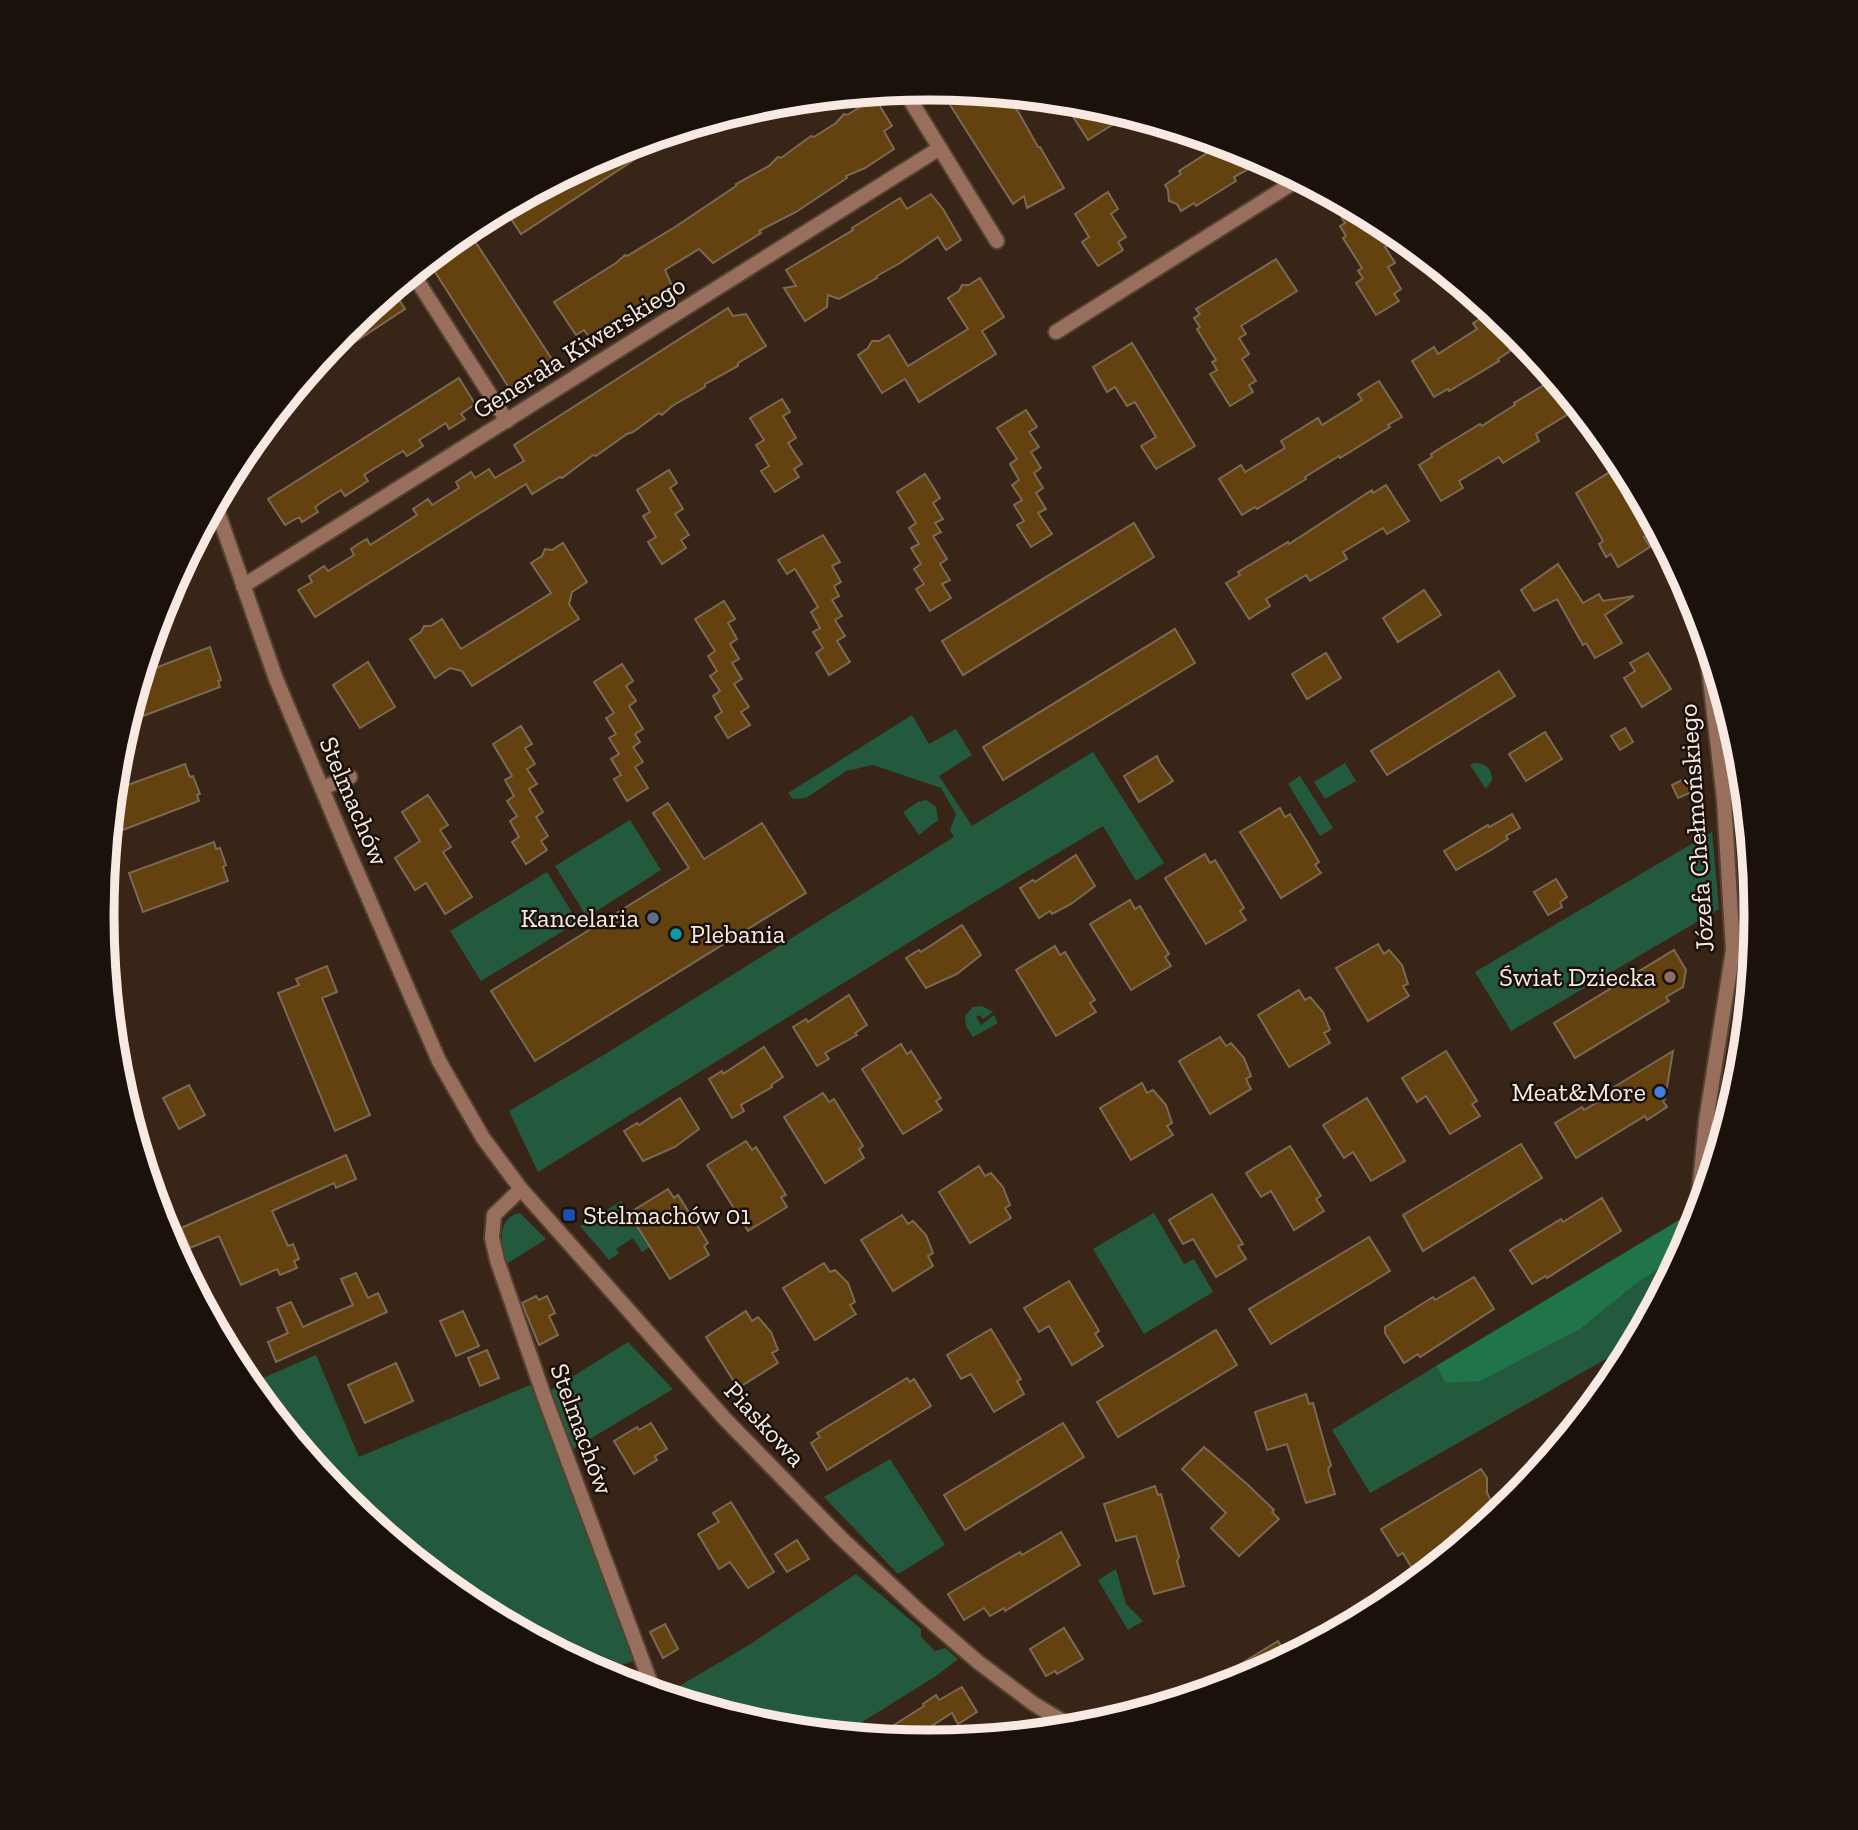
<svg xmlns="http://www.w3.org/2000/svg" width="1858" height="1830" viewBox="0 0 1858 1830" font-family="'Zilla Slab',serif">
  <rect width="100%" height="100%" fill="#392518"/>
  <g fill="#235a3d">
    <path d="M912,715L929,744L956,729L972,755L939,776L972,826L1093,752L1164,863L1136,881L1103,826L929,930L538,1172L509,1111L602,1056L954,837L950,830L956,814L941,788L873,765L846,771L806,798L793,799L788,793Z"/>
    <path d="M1345,763L1356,781L1325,799L1314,782Z"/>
    <path d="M1474,763C1485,763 1492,768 1492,780L1486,789L1470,765Z"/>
    <path d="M1300,776L1333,828L1320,836L1288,784Z"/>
    <path d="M926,800L936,807L938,820L919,835L903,812L918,802Z"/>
    <path d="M630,820L661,870L587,917L555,866Z"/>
    <path d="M1712,832L1719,909L1511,1031L1475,972Z"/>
    <path d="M547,872L578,922L481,981L450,931Z"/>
    <path d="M1754,942L1742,1061L1734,1066L1750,944Z"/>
    <path d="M982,1006L993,1012L983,1019L979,1015L976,1017L981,1025L994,1015L998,1023L973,1037L966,1026L965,1016L973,1007Z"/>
    <path d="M621,1201L650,1247L642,1252L633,1238L616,1249L619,1253L609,1260L580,1226Z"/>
    <path d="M520,1213L546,1239L505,1265C502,1247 495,1217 520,1213Z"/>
    <path d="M1154,1213L1184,1264L1194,1259L1213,1292L1144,1334L1093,1249Z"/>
    <path d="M1681,1254L1634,1343L1370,1493L1332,1430L1436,1366L1445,1383L1635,1283Z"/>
    <path d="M628,1342L673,1389L570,1451L548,1392Z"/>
    <path d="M316,1355L359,1457L535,1383L636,1660L600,1673L469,1603L344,1500L249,1384Z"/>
    <path d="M890,1459L945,1545L898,1574L824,1497Z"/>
    <path d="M1116,1569L1126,1604L1143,1621L1128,1630L1098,1580Z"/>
    <path d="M856,1574L921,1629V1637L935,1651L945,1648L958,1659L936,1676L843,1734L767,1727L664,1695L749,1645Z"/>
  </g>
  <path fill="#21744a" d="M1684,1217L1681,1254L1635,1284L1580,1329L1480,1381L1445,1383L1436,1366Z"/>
  <g fill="#63420f" stroke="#7a6a55" stroke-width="2">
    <path d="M940,89L1005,95L1019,113L1038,147H1040L1064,188L1027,208L1024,196L1013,204Z"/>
    <path d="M875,98L892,126L884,131L894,149L865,168L846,176L847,178L796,212L759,231L761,233L713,263L699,249L665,270L673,288L591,340L584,330L576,335L554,302L616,263L625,255L627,256L675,227L736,186V184L769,166L778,157L781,158L811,136L814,137L836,123L844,114L847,115Z"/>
    <path d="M1063,101L1091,103L1128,115L1088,140Z"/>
    <path d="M664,135L666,139L521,234L504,208L613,150Z"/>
    <path d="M1228,145L1233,147L1236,152H1245L1242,162L1247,170L1234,177L1236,181L1196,206L1194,203L1181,211L1177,204L1169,201L1168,190L1165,185L1181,174L1179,171L1212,150L1214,154Z"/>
    <path d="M1108,192L1118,209L1111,214L1126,237L1118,242L1123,250L1098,266L1082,242L1089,237L1075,214Z"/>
    <path d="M931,194L943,209L961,240L946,250L938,237L900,263L877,276V278L839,299L828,295L827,307L805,321L784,288L796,286L786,270L853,230L852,228L900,198L907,209Z"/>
    <path d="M1355,209L1393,230L1386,235L1392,243L1385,247L1395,263L1388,267L1401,289L1394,294L1399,301L1376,315L1356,283L1363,278L1358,271L1362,268L1343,238L1346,236L1340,226L1345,223L1342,218Z"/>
    <path d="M467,229L555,364L511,391L428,261Z"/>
    <path d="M1276,259L1297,291L1241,326L1246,334L1239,338L1249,354L1242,359L1256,381L1249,385L1253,392L1230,406L1210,374L1217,370L1212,362L1216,360L1197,329L1200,327L1194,318L1200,314L1196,309Z"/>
    <path d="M980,278L1004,317L982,331L996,354L919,402L905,379L882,393L858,355L868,348L872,341H879L889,335L908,366L968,329L948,298L959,291L962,285H969Z"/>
    <path d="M393,290L405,309L320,365L317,362L344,330Z"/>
    <path d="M728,308L733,316L746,314L766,346L738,363V366L705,384V387L672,406L662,415L659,413L633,432L627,434L596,456L593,455L562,478L560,477L532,494L526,484L315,617L298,590L312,582L309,576L324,566L328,571L354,555L351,549L358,544L367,539L370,545L397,528L417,515L413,509L428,499L432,505L459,488L456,482L471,472L475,478L489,469L495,478L524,461L514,445Z"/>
    <path d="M1492,312L1514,330L1524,342L1498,359L1499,361L1449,391L1448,389L1434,397L1412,361L1434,347L1438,354L1477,329L1473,323Z"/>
    <path d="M1132,343L1195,446L1156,469L1141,446L1156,437L1135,402L1127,406L1115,387L1107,392L1093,367Z"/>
    <path d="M459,378L475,404L461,414L465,419L449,429L446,423L432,432L419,440L423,446L407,456L403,451L383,463L364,475L368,481L345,496L341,490L328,498L315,507L318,512L302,522L299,517L285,525L268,499Z"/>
    <path d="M1554,379L1578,408L1536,434L1539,441L1503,463L1499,457L1459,481L1463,488L1441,501L1419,465L1432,457L1431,454L1480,424L1482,426L1494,418L1515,405L1514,403Z"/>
    <path d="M1379,381L1402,417L1388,425L1390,427L1340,458L1339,456L1305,477L1306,479L1257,509L1255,507L1242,515L1219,479L1241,465L1245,472L1285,448L1281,441L1318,418L1322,425L1362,400L1358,394Z"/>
    <path d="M782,399L790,412L783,416L796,438L788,443L802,464L794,469L799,477L775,492L761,471L769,466L756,445L764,440L750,418Z"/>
    <path d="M1026,410L1037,427L1029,432L1039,447L1031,452L1041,468L1034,473L1043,488L1036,493L1046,509L1038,513L1052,534L1031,547L1017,525L1024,521L1014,505L1022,500L1012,485L1019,480L1010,464L1017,459L997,428Z"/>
    <path d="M669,470L677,483L670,488L683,509L675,514L689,535L681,540L686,548L662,564L648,542L656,537L643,516L650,512L637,490Z"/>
    <path d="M1613,470L1628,496L1625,498L1647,536L1644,537L1650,547L1618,567L1611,554L1606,557L1599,544L1603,541L1576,493Z"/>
    <path d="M925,474L940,498L933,503L943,519L935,523L941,532L933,536L947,559L940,564L950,580L942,584L951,598L930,611L916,589L924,584L914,569L921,564L911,548L919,544L909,528L916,523L897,492Z"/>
    <path d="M1386,485L1409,521L1387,534L1383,528L1343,552L1347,559L1310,581L1306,575L1266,599L1270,606L1249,619L1226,583L1240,575L1238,572L1288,542L1289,544L1372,490L1373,493Z"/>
    <path d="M1134,523L1154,557L963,675L942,641Z"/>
    <path d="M823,535L840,562L832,566L841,582L834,586L839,596L832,600L842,616L835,620L845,636L837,641L850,662L829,675L816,653L823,648L813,632L820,628L811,612L818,607L795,569L787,574L778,560Z"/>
    <path d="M563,543L587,582L572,592L569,604L579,619L472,686L462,671L450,668L435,678L410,639L421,632L424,626H431L442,619L461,649L521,612L551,593L531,563L542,556L545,549L552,550Z"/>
    <path d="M1558,564L1583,603L1599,594L1603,601L1634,596L1605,615L1622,643L1595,658L1586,643L1583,645L1557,599L1534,611L1521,590Z"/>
    <path d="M1424,590L1441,615L1398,642L1383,618Z"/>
    <path d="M724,601L735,619L728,623L737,639L730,644L739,659L732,663L742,679L734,684L749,707L741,712L750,725L728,738L715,717L722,712L713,696L720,691L710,676L717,671L708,656L715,651L695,619Z"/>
    <path d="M1175,629L1195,663L1003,780L983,747Z"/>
    <path d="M210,647L221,680L218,681L220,687L127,722L142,673Z"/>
    <path d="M1326,653L1341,678L1307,699L1292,674Z"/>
    <path d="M1648,653L1671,689L1642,707L1624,678L1635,671L1630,663Z"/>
    <path d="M368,662L395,707L360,728L333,685Z"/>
    <path d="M622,664L633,681L626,686L636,701L629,706L643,729L635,734L640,742L633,747L643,762L635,767L648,788L627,801L614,779L621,775L611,759L619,754L609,738L616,734L606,718L614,713L594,682Z"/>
    <path d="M1499,671L1515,696L1387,775L1371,751Z"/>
    <path d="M521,726L532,744L525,748L535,764L527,769L537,784L529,789L543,812L536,817L548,836L541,841L547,850L526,864L512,842L519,837L510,821L517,816L507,801L514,796L505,780L512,776L493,744Z"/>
    <path d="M1625,728L1633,742L1620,750L1611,736Z"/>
    <path d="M1545,732L1562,759L1526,781L1509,754Z"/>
    <path d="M1157,756L1160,763L1173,781L1139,802L1124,776Z"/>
    <path d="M185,764L190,777L193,776L200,794L197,795L199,801L112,834L111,823L114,790Z"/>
    <path d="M1686,778L1692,792L1678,798L1672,785Z"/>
    <path d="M428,795L448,825L440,830L451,847L443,852L472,897L445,914L426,883L415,890L395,858L420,841L402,812Z"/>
    <path d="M668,803L704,859L762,823L806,893L535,1061L491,991L689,868L653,813Z"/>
    <path d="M1280,808L1285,817L1290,814L1306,840L1319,862L1315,865L1321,873L1281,898L1240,832Z"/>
    <path d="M1512,814L1520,828L1506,836L1508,839L1491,850L1456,870L1444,851L1488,825L1489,827Z"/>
    <path d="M214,842L216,849L220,848L226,865L223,867L228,881L143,912L129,873Z"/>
    <path d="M1205,854L1210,863L1215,860L1244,908L1240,911L1246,920L1206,944L1165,878Z"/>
    <path d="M1076,855L1095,886L1071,904L1052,914L1050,911L1039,918L1020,888L1033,880L1035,882Z"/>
    <path d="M1556,879L1567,897L1560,902L1562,907L1548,915L1534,892Z"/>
    <path d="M1130,900L1135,909L1140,906L1156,933L1169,954L1165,957L1171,966L1131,990L1090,924Z"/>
    <path d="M962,925L981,955L957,974L926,988L906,958L919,950L921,952Z"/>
    <path d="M1378,944L1384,954L1389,950L1402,965L1408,984L1403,986L1409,996L1368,1021L1336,968Z"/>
    <path d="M1055,946L1060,955L1065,952L1074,967L1095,1000L1090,1003L1096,1012L1056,1036L1016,970Z"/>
    <path d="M1674,950L1686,970L1683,987L1666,997L1669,1001L1575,1058L1554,1023Z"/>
    <path d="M327,966L337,992L322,998L370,1115L335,1131L278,993L299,985L296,979Z"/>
    <path d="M1299,990L1305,1000L1310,997L1323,1012L1330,1030L1324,1033L1330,1043L1289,1067L1258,1015Z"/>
    <path d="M849,995L867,1025L855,1033L857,1035L825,1053L829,1059L817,1066L793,1027L806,1019L808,1022Z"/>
    <path d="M1220,1037L1226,1046L1231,1043L1244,1058L1251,1076L1246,1079L1251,1089L1210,1114L1179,1061Z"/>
    <path d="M901,1044L907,1054L911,1051L932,1084L941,1098L936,1101L942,1110L903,1134L862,1069Z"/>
    <path d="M764,1047L783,1077L771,1085L772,1087L741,1105L744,1111L732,1118L709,1079L722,1071L723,1074Z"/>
    <path d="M1446,1051L1477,1101L1472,1104L1480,1116L1450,1134L1426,1096L1417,1102L1402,1078Z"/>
    <path d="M1673,1051L1665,1099L1663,1101L1667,1107L1647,1120L1645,1116L1576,1158L1555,1123L1582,1107L1584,1110L1616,1091L1614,1087Z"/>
    <path d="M1142,1083L1147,1093L1153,1090L1166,1105L1172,1123L1167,1126L1173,1135L1131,1160L1100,1108Z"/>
    <path d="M189,1085L205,1115L179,1129L163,1098Z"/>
    <path d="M823,1093L829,1102L834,1099L863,1146L859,1149L864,1158L825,1183L784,1117Z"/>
    <path d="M680,1098L699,1129L675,1147L643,1161L624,1131L637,1123L639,1125Z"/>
    <path d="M1367,1098L1405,1161L1371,1181L1353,1152L1344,1158L1323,1125Z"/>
    <path d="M746,1141L752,1150L756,1147L786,1195L781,1197L787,1207L748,1231L707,1165Z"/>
    <path d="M1521,1144L1542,1178L1423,1251L1403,1215Z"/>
    <path d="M1290,1146L1321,1196L1316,1199L1324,1211L1294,1230L1271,1191L1261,1197L1246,1173Z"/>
    <path d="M346,1155L356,1179L336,1188L334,1183L272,1211L288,1246L293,1244L299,1259L294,1261L297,1268L280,1275L277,1269L241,1285L219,1236L190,1248L181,1228Z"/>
    <path d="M979,1166L985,1176L991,1173L1003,1187L1010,1205L1005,1208L1011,1218L970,1243L939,1192Z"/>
    <path d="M668,1189L674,1198L678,1195L697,1225L708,1243L704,1246L709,1255L670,1279L629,1213Z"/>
    <path d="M1212,1194L1243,1244L1238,1246L1246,1259L1216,1277L1193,1239L1183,1244L1169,1220Z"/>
    <path d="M1602,1198L1621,1231L1547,1278L1546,1276L1532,1284L1510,1250L1561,1219L1563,1222Z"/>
    <path d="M902,1215L908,1224L913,1221L926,1235L933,1253L928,1256L933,1266L893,1291L861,1240Z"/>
    <path d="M1369,1237L1390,1271L1271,1344L1249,1309Z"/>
    <path d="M824,1263L830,1272L835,1270L848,1283L855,1302L850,1305L856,1314L815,1340L783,1288Z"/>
    <path d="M356,1273L368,1298L378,1293L387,1312L276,1362L268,1342L288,1333L277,1308L291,1302L303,1327L325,1317L353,1305L341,1279Z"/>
    <path d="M1474,1277L1494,1309L1420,1357L1418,1354L1404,1363L1385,1333V1327L1433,1297L1435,1300Z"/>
    <path d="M1069,1281L1099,1331L1095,1334L1103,1346L1072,1365L1049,1326L1039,1332L1024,1308Z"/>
    <path d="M536,1296L539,1300L547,1296L555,1313L549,1316L558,1335L539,1345L522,1303Z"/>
    <path d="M463,1311L479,1346L456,1356L440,1321Z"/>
    <path d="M746,1311L752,1321L758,1317L771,1332L778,1350L772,1353L778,1363L738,1388L706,1337Z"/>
    <path d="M991,1329L1021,1379L1017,1381L1024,1394L994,1412L971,1374L961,1379L947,1355Z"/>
    <path d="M1216,1330L1237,1365L1118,1437L1097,1402Z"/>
    <path d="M487,1350L499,1378L480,1386L468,1358Z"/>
    <path d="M396,1363L413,1401L365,1423L348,1385Z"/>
    <path d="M907,1378L910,1382L914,1379L931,1406L827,1470L811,1443L820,1437L817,1433Z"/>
    <path d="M1306,1394L1309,1404L1313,1403L1327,1453L1331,1465L1328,1470L1335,1494L1306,1503L1287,1444L1267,1450L1255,1412Z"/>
    <path d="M651,1423L667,1449L655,1456L657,1460L634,1474L614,1441L637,1427L639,1430Z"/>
    <path d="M1063,1423L1084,1457L965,1530L944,1495Z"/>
    <path d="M1204,1447L1247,1484L1274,1510L1272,1512L1279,1519L1239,1556L1211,1528L1226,1513L1182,1469Z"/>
    <path d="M1481,1469L1487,1478V1493L1498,1513L1418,1579L1403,1553L1398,1556L1381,1529Z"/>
    <path d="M1155,1486L1158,1495L1161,1494L1179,1557L1177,1561L1184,1586L1154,1594L1136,1536L1116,1541L1104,1504Z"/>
    <path d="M731,1502L774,1572L748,1588L730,1562L719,1569L698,1534L719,1522L713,1513Z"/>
    <path d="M1061,1532L1080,1565L1005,1611L1004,1608L990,1616L984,1608L964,1620L948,1594L1020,1552L1022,1555Z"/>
    <path d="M797,1540L809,1559L787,1572L775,1554Z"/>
    <path d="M665,1624L678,1649L663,1658L650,1632Z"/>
    <path d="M1064,1628L1083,1659L1057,1674L1055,1671L1046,1676L1030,1649Z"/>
    <path d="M1278,1641L1288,1657L1245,1680L1206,1692L1203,1687Z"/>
    <path d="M962,1687L977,1712L958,1724L952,1713L919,1734L923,1742L875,1737L924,1706L923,1704L936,1695L939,1700Z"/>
  </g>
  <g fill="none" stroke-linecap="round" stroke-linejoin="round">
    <g stroke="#544134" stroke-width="18">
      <g id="minor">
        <path d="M904,90L997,241"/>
        <path d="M413,274L507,421"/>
        <path d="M1056,332L1299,179"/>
        <path d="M215,504L276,679L346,846L439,1061L483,1138L521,1189L724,1418L840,1537L919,1611L978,1662L1034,1704L1074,1728"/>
        <path d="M243,586L940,148"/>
        <path d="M322,788L350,777"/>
        <path d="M521,1189L494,1215L492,1238L497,1260L544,1396L654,1692"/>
        <path d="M1696,1224L1706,1121L1733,950L1724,800L1705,636"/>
      </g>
    </g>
    <use href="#minor" stroke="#976f5c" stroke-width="14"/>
  </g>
  <circle fill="#5c6f8a" stroke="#1a110b" stroke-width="2.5" cx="653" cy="918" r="7"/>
  <circle fill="#0f9aa8" stroke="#1a110b" stroke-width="2.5" cx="676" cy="934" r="7"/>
  <circle fill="#8d6e63" stroke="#1a110b" stroke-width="2.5" cx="1670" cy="977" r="7"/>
  <circle fill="#3f7fe0" stroke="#1a110b" stroke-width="2.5" cx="1660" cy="1092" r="7"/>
  <rect fill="#1a4fb4" stroke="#1a110b" stroke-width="2.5" x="562" y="1208" width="14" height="14" rx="3.5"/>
  <g text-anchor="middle" stroke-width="5" stroke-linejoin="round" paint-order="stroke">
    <g font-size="26" fill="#f8eae2" stroke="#1a110b">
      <text transform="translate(579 347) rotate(-32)" y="9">Generała Kiwerskiego</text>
      <text transform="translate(354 801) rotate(67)" y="9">Stelmachów</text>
      <text transform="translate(1696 828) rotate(-94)" y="9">Józefa Chełmońskiego</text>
      <text transform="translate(765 1424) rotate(47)" y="9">Piaskowa</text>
      <text transform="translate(582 1429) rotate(70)" y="9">Stelmachów</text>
    </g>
    <g font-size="26" fill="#f8eae2" stroke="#1a110b" text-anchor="end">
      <text x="639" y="927">Kancelaria</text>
      <text x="690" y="943" text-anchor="start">Plebania</text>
      <text x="1656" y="986">Świat Dziecka</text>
      <text x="1646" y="1101">Meat&amp;More</text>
      <text x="583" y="1224" text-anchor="start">Stelmachów 01</text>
    </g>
  </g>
  <path d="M0 0H1858V1830H0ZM114 915a815 815 0 1 1 1630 0a815 815 0 1 1-1630 0Z" fill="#1a110b" fill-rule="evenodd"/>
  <path fill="none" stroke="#f8eae2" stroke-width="9" d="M114 915a815 815 0 1 1 1630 0a815 815 0 1 1-1630 0Z"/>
</svg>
